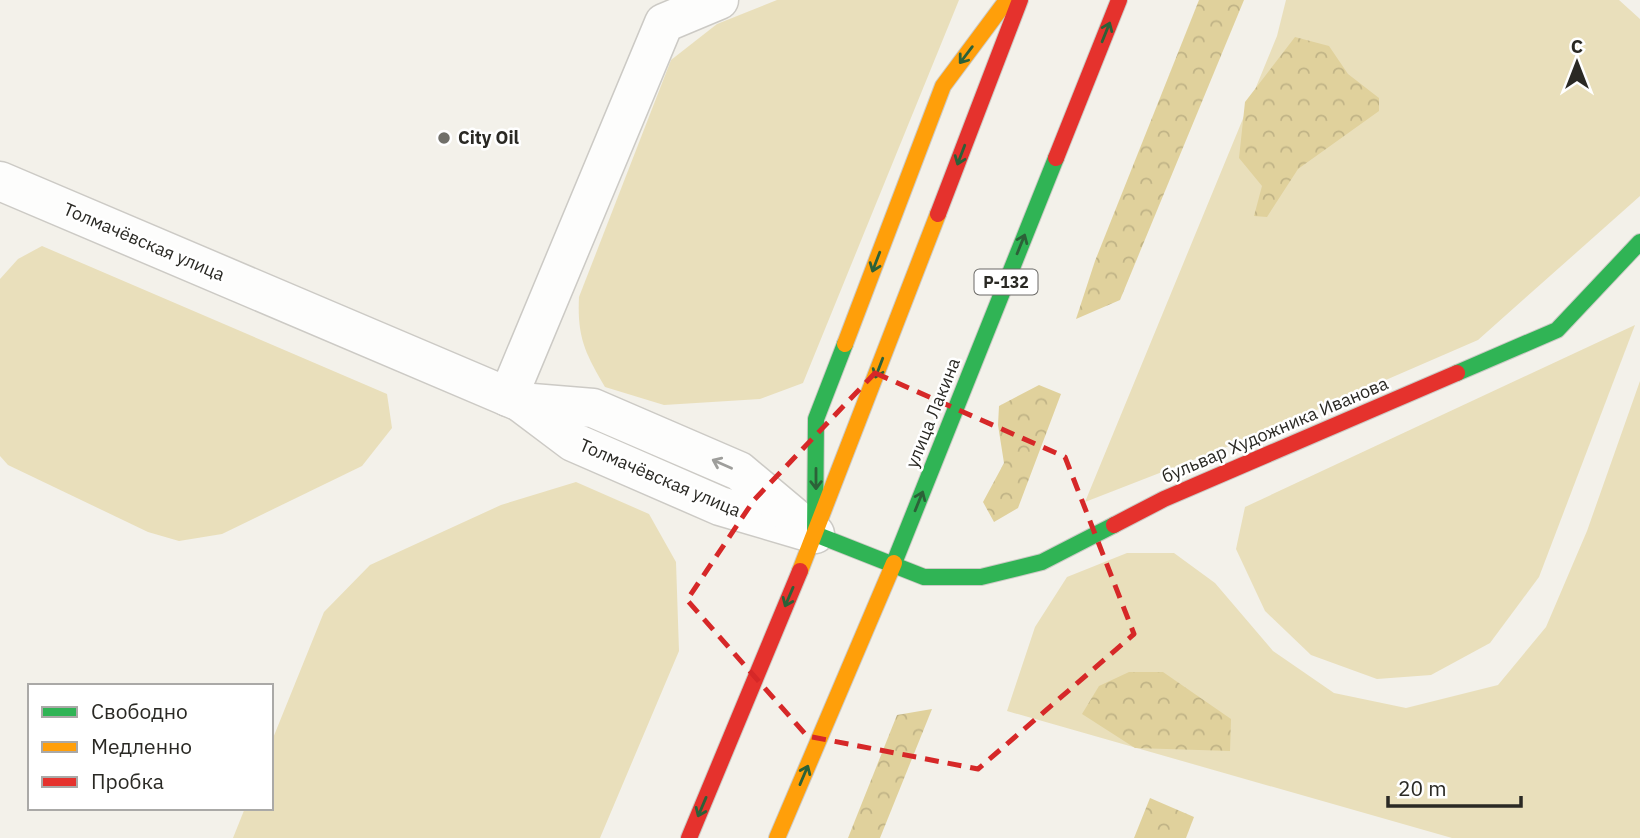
<svg xmlns="http://www.w3.org/2000/svg" width="1640" height="838" viewBox="0 0 1640 838" font-family="'IBM Plex Sans',sans-serif">
  <defs>
    <pattern id="forest-crowns" width="20" height="18" patternUnits="userSpaceOnUse" patternTransform="scale(1.75)"><rect width="20" height="18" fill="#e0d19c"/><path d="M2 6a3 3 0 1 1 6 0M12 15a3 3 0 1 1 6 0" fill="none" stroke="#c0b386"/></pattern>
  </defs>
  <rect width="100%" height="100%" fill="#f3f1ea"/>
  <g fill="#e9dfbb">
    <path d="M777,0H959L803,383L760,399L664,405L605,387C585,353 577,337 579,297L671,60L717,24Z"/>
    <path d="M1286,0H1619L1640,19V196L1478,340L1275,428L1085,502L1277,36Z"/>
    <path d="M42,246L387,394L392,428L362,466L222,534L179,541L148,532L8,465L0,456V279L18,259Z"/>
    <path d="M1635,325L1539,577L1490,643L1431,675L1377,679L1311,655L1265,611L1236,549L1245,507Z"/>
    <path d="M1640,381V838H1452L1007,711L1035,627L1067,577L1127,553H1174L1215,583L1273,651L1334,693L1406,708L1498,685L1546,627L1587,531Z"/>
    <path d="M576,482L649,514L676,562L679,651L600,838H233L245,808H271V743L324,612L370,565L501,505Z"/>
  </g>
  <g fill="url(#forest-crowns)">
    <path d="M1199,0H1244L1120,300L1076,319L1095,261Z"/>
    <path d="M1295,37L1329,46L1348,74L1379,98V111L1298,169L1267,217L1254,216L1262,186L1239,158L1245,102Z"/>
    <path d="M1039,385L1061,394L1018,508L994,522L983,502L1004,463L998,425L999,406Z"/>
    <path d="M1129,672H1163L1231,719L1230,751L1135,748L1082,714L1099,686Z"/>
    <path d="M932,709L880,838H848L897,715Z"/>
    <path d="M1150,798L1194,817L1186,838H1134Z"/>
  </g>
  <g fill="none" stroke-linecap="round" stroke-linejoin="round">
    <g stroke="#cccac5" stroke-width="41">
      <g id="street">
        <path d="M0,181L520,402L573,442L720,506L815,534"/>
        <path d="M508,397L664,23L719,0"/>
        <path d="M520,402L593,408L739,471L801,523"/>
      </g>
    </g>
    <g stroke="#cccac5" stroke-width="18">
      <g id="fast">
        <path d="M845,344L816,419L815,534L924,577H981L1042,562L1114,525"/>
        <path d="M1457,373L1557,330L1640,242"/>
        <path d="M894,563L1056,158"/>
      </g>
    </g>
    <g stroke="#cccac5" stroke-width="18">
      <g id="slow">
        <path d="M845,344L943,86L1007,0"/>
        <path d="M800,571L938,214"/>
        <path d="M777,838L894,563"/>
      </g>
    </g>
    <g stroke="#cccac5" stroke-width="18">
      <g id="jam">
        <path d="M1056,158L1119,0"/>
        <path d="M938,214L1020,0"/>
        <path d="M1114,525L1164,499L1457,373"/>
        <path d="M689,838L800,571"/>
      </g>
    </g>
    <use href="#street" stroke="#fdfdfc" stroke-width="38"/>
    <use href="#fast" stroke="#30b455" stroke-width="16"/>
    <use href="#slow" stroke="#ff9f0a" stroke-width="16"/>
    <use href="#jam" stroke="#e5322d" stroke-width="16"/>
  </g>
  <defs><path id="oneway-shaft" d="M-6 0H5M1.5-3L5.5 0L1.5 3" fill="none" stroke-width="1.6" stroke-linecap="round" stroke-linejoin="round" transform="scale(1.75)"/></defs>
  <g stroke="#2c6138">
    <use href="#oneway-shaft" transform="translate(1106 32) rotate(-68)"/>
    <use href="#oneway-shaft" transform="translate(966 55) rotate(127)"/>
    <use href="#oneway-shaft" transform="translate(961 155) rotate(111)"/>
    <use href="#oneway-shaft" transform="translate(1021 244) rotate(-68)"/>
    <use href="#oneway-shaft" transform="translate(876 262) rotate(111)"/>
    <use href="#oneway-shaft" transform="translate(879 368) rotate(111)"/>
    <use href="#oneway-shaft" transform="translate(816 479) rotate(90)"/>
    <use href="#oneway-shaft" transform="translate(919 501) rotate(-68)"/>
    <use href="#oneway-shaft" transform="translate(789 597) rotate(113)"/>
    <use href="#oneway-shaft" transform="translate(804 775) rotate(-67)"/>
    <use href="#oneway-shaft" transform="translate(702 807) rotate(113)"/>
  </g>
  <use stroke="#9e9e9b" href="#oneway-shaft" transform="translate(722 464) rotate(-156)"/>
  <path fill="none" stroke="#d62828" stroke-width="5" stroke-dasharray="14 9" stroke-linejoin="round" d="M875,373L1065,457L1134,634L978,769L807,736L687,600L754,500Z"/>
  <circle fill="#706f69" stroke="#fff" stroke-width="2.5" cx="444" cy="138" r="7"/>
  <g text-anchor="middle" stroke-width="5" stroke-linejoin="round" paint-order="stroke">
    <rect fill="#fff" stroke="#6a6966" stroke-width="2" x="974.5" y="269.5" width="63" height="25" rx="5"/>
    <g font-size="16" font-weight="bold" fill="#2a2924">
      <text x="1006" y="288">Р-132</text>
    </g>
    <g font-size="18" font-weight="bold" fill="#2a2924" stroke="#fff" text-anchor="start">
      <text x="458" y="144">City Oil</text>
    </g>
    <g font-size="18" fill="#2a2924" stroke="#fff">
      <text transform="translate(144 242) rotate(23)" y="6">Толмачёвская улица</text>
      <text transform="translate(933 413) rotate(-68)" y="6">улица Лакина</text>
      <text transform="translate(1275 430) rotate(-23)" y="6">бульвар Художника Иванова</text>
      <text transform="translate(660 478) rotate(23)" y="6">Толмачёвская улица</text>
    </g>
  </g>
  <rect x="28" y="684" width="245" height="126" fill="#ffffff" stroke="#aaa9a7" stroke-width="2"/>
  <rect x="42" y="707" width="35" height="10" fill="#30b455" stroke="#aaa9a7" stroke-width="2"/>
  <text x="91" y="719" font-size="21" fill="#2a2924">Свободно</text>
  <rect x="42" y="742" width="35" height="10" fill="#ff9f0a" stroke="#aaa9a7" stroke-width="2"/>
  <text x="91" y="754" font-size="21" fill="#2a2924">Медленно</text>
  <rect x="42" y="777" width="35" height="10" fill="#e5322d" stroke="#aaa9a7" stroke-width="2"/>
  <text x="91" y="789" font-size="21" fill="#2a2924">Пробка</text>
  <g transform="translate(1577 63)" stroke="#ffffff" stroke-width="5" paint-order="stroke">
  <path d="M0-5L12 26L0 18L-12 26Z" fill="#2a2924"/>
  <text y="-10" font-size="19" font-weight="bold" text-anchor="middle" fill="#2a2924">С</text>
  </g>
  <path d="M1388 796v10h133v-10" fill="none" stroke="#2a2924" stroke-width="3.5"/>
  <text x="1398" y="796" font-size="21" fill="#2a2924" stroke="#ffffff" stroke-width="5" paint-order="stroke">20 m</text>
</svg>
